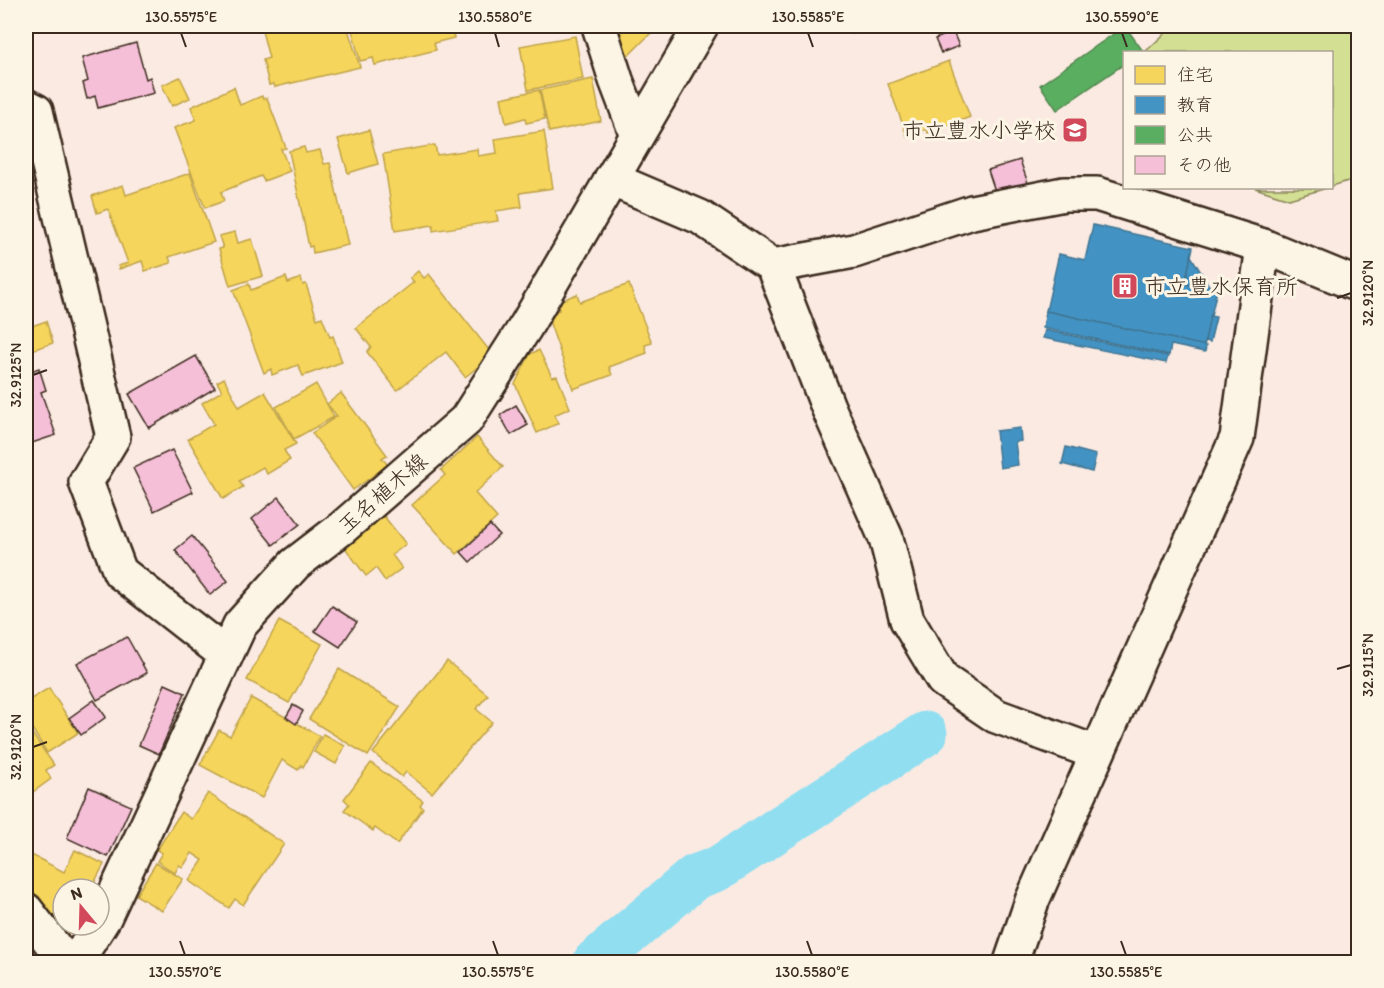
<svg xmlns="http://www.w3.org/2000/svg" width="1384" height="988" viewBox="0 0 1384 988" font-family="Itim,'Klee One',sans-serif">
  <rect width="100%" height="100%" fill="#fbeae2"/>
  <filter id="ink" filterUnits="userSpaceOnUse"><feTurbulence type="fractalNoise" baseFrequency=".0167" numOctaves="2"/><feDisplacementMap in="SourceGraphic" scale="12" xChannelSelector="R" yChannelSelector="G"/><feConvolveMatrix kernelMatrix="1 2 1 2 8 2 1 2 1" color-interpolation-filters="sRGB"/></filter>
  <g filter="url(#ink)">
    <g fill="#d3df92" stroke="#878458" stroke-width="1.5">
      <path d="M1173,26H1358V178L1332,186V52H1145Z"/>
      <path d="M1255,188H1327L1289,199Z"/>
    </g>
    <g fill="#f6d55c" stroke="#bea249" stroke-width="1.5">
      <path d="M267,26H347L360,67L275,87L274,84L269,85L263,60L269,58L261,27Z"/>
      <path d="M351,26H451L454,38L434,43L436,50L375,65L373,58L360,61Z"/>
      <path d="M600,26H658L629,55Z"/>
      <path d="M849,26H877L852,34Z"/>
      <path d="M575,36L583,79L528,90L520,46Z"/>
      <path d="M949,61L970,117L928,133L927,129L907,136L888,84Z"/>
      <path d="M180,77L190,98L172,106L162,85Z"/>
      <path d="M593,79L601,121L549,132L540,90Z"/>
      <path d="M234,87L240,105L262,96L263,99L267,98L286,148L281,149L290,171L264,181L261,176L221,192L224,201L205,208L174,128L196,120L191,107Z"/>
      <path d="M539,90L545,119L526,123L525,118L506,123L501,98Z"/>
      <path d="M369,130L378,164L348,173L338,139Z"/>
      <path d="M544,131L553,188L520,193L522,207L496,211L498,221L433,231V225L395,231L383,154L435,145L437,155L477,149L478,156L497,153L495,139Z"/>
      <path d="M304,147L306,153L320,150L324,164L330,163L348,245L313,253L312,246L309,247L289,151Z"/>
      <path d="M190,173L214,242L169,257L171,263L145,271L142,261L119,269L118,266L128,263L108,209L97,213L92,196L123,185L126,195Z"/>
      <path d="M235,232L238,243L252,239L263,276L230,286L219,249L223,248L219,236Z"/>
      <path d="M418,271L424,278L429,274L493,355L465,377L446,352L397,390L367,352L371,347L356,328L414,282L410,278Z"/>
      <path d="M286,277L288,283L301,278L303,285L306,284L317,319L322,317L330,337L333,336L342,362L303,376L298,365L272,375L271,369L264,373L233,290L249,284L251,290Z"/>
      <path d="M629,284L652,343L645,345L647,353L609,367L612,375L573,389L548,318L553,317L551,313L559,310L557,302L577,294L580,302Z"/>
      <path d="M46,321L53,343L26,352V328Z"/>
      <path d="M539,350L552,377L557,376L570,408L554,415L559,423L537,433L515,384L530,354Z"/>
      <path d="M224,378L239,407L265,392L296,444L284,450L290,460L267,474L263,467L239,481L243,487L223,499L188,439L214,424L202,403L222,391L217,382Z"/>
      <path d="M316,384L334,417L294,439L276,407Z"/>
      <path d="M341,393L387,455L382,458L388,465L353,490L312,433L337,416L327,404Z"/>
      <path d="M477,437L503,467L475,493L497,518L457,554L412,505L445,475L441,470Z"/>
      <path d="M383,515L406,544L392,555L402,568L385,581L376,568L366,576L343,545Z"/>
      <path d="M279,621L322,644L289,703L247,680Z"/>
      <path d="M447,661L488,695L476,709L492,722L432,793L406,772L402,777L373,753Z"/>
      <path d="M339,669L400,707L368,756L309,719Z"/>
      <path d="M49,688L78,733L47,753L26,719V702Z"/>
      <path d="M251,698L320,736L303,767L301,765L298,770L282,760L262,798L200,765L219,730L230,736Z"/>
      <path d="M26,725L54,765L46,770L51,779L26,797Z"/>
      <path d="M323,734L345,746L336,764L314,752Z"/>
      <path d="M371,763L423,801L420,805L423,808L397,844L375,828L373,831L344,810L349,804L344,799Z"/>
      <path d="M208,793L284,844L243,905L235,899L229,908L189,881L203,860L192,853L183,867L179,865L175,873L157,861L162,853L157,850L181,812L191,819Z"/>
      <path d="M75,850L104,864L91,889H63V925H73L67,937L26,897L28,893L26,891V852L64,872Z"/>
      <path d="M156,863L183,879L162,911L136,895Z"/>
    </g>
    <g fill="#4393c3" stroke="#417492" stroke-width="1.5">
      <path d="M1093,225L1193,247L1185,284L1217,290L1204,346L1046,311L1059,254L1085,260Z"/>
      <path d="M1191,256L1211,289L1185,284Z"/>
      <path d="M1046,311L1206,346L1205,352L1171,345L1169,355L1043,328Z"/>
      <path d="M1210,316L1216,317L1210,342L1205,341Z"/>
      <path d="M1045,330L1168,356L1166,363L1043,338Z"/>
      <path d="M1020,428L1021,441L1015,442L1018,465L1000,468L996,431Z"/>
      <path d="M1066,447L1096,455L1092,472L1062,464Z"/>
    </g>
    <path fill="#5aae61" stroke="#51864d" stroke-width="1.5" d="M1125,26L1143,51L1124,52V64L1057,110L1040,85Z"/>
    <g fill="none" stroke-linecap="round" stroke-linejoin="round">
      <path stroke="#91def1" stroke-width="45" d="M595,962L695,877L717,869L925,734"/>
    </g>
    <g fill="#f6bfd8" stroke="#3b2a1e" stroke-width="1.5">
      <path d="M953,32L959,46L941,53L935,39Z"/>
      <path d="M136,43L146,79L150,77L154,93L98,108L95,96L87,99L83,83L88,81L82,58Z"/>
      <path d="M1020,160L1030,189L998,200L988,170Z"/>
      <path d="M196,356L215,388L149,428L129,394Z"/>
      <path d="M39,368L46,390L41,392L56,435L26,445V373Z"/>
      <path d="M516,405L528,425L511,435L500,415Z"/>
      <path d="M172,450L193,492L154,511L133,468Z"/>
      <path d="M279,497L300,524L273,545L252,519Z"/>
      <path d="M490,525L499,535L470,562L461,552Z"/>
      <path d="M192,536L228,581L210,595L175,550Z"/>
      <path d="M332,606L357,622L340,647L315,631Z"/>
      <path d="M127,637L147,673L97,700L77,663Z"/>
      <path d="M165,684L185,693L159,754L139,745Z"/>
      <path d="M94,700L106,717L81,735L69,718Z"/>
      <path d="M293,705L303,711L296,724L286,717Z"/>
      <path d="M89,787L131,806L108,857L67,838Z"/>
    </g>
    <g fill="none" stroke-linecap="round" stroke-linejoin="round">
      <g stroke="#3b2a1e" stroke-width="38">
        <g id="minor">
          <path d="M599,26L616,80L637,135"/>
          <path d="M26,106L36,111L113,437L86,482L120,572L226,655"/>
          <path d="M611,179L700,217L773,266L854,251L972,212L1064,194H1097L1263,246L1358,285"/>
          <path d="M773,266L828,407L886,538L907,620L943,680L996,716L1097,753"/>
          <path d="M26,910L66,962"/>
          <path d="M1011,962L1032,901L1237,438L1263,246"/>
        </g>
      </g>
      <g stroke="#3b2a1e" stroke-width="38">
        <path id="major" d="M76,962L104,918L240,625L295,564L342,528L466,420L526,326L701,26"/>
      </g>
      <use href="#minor" stroke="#fcf5e5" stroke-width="33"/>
      <use href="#major" stroke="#fcf5e5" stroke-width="33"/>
    </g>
  </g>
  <path fill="none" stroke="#3b2a1e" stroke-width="2" d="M181,33L186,47M495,33L499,47M808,33L813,47M1122,33L1127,47M1337,298L1351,293M33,375L47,370M1337,669L1351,665M33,747L47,742M180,941L185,955M493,941L498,955M807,941L812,955M1121,941L1126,955"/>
  <defs>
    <g id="school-square" transform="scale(1.35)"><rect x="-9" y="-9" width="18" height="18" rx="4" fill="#d1495b" stroke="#fcf5e5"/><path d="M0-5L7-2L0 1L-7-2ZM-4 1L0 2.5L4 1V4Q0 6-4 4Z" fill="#fff"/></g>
    <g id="building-square" transform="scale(1.35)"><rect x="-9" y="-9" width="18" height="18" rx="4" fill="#d1495b" stroke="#fcf5e5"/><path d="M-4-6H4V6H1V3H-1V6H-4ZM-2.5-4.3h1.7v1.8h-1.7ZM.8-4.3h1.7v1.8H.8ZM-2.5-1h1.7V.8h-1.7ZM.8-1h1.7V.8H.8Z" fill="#fff"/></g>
  </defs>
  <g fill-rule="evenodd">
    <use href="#school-square" x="1075" y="130"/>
    <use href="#building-square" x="1125" y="286"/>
  </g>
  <g text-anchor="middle" stroke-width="6" stroke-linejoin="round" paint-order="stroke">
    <g font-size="22" fill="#3b2a1e" stroke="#fcf5e5" text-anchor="end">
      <text x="1056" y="138">市立豊水小学校</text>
      <text x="1144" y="294" text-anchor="start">市立豊水保育所</text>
    </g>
    <g font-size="22" fill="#3b2a1e" stroke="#fcf5e5">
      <text transform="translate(382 493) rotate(-41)" y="8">玉名植木線</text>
    </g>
  </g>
  <rect width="1384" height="988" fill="none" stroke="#fcf5e5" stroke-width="66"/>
  <rect x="1123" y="51" width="210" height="138" fill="#fcf5e5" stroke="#afa495" stroke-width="1.5"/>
  <rect x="1135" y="66" width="30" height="18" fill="#f6d55c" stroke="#afa495" stroke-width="1.5"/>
  <text x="1177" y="81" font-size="18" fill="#3b2a1e">住宅</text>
  <rect x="1135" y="96" width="30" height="18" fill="#4393c3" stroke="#afa495" stroke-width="1.5"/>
  <text x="1177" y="111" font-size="18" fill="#3b2a1e">教育</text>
  <rect x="1135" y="126" width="30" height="18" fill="#5aae61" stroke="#afa495" stroke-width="1.5"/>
  <text x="1177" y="141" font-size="18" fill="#3b2a1e">公共</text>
  <rect x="1135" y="156" width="30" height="18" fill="#f6bfd8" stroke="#afa495" stroke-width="1.5"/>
  <text x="1177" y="171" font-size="18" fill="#3b2a1e">その他</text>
  <g transform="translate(81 907) rotate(341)"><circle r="28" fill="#fcf5e5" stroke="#afa495" stroke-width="1.5"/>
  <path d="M0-4.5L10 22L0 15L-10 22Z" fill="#d1495b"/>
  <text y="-9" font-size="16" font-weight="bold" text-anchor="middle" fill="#3b2a1e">N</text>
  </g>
  <rect x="33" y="33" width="1318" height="922" fill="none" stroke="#3b2a1e" stroke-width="2"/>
  <g font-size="15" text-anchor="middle" fill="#3b2a1e">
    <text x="181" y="22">130.5575°E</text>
    <text x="495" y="22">130.5580°E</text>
    <text x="808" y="22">130.5585°E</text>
    <text x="1122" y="22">130.5590°E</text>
    <text transform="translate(1368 293) rotate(-90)" y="5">32.9120°N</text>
    <text transform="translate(16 375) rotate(-90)" y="5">32.9125°N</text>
    <text transform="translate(1368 665) rotate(-90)" y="5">32.9115°N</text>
    <text transform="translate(16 747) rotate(-90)" y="5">32.9120°N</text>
    <text x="185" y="977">130.5570°E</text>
    <text x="498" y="977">130.5575°E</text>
    <text x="812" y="977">130.5580°E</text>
    <text x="1126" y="977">130.5585°E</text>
  </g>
</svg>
